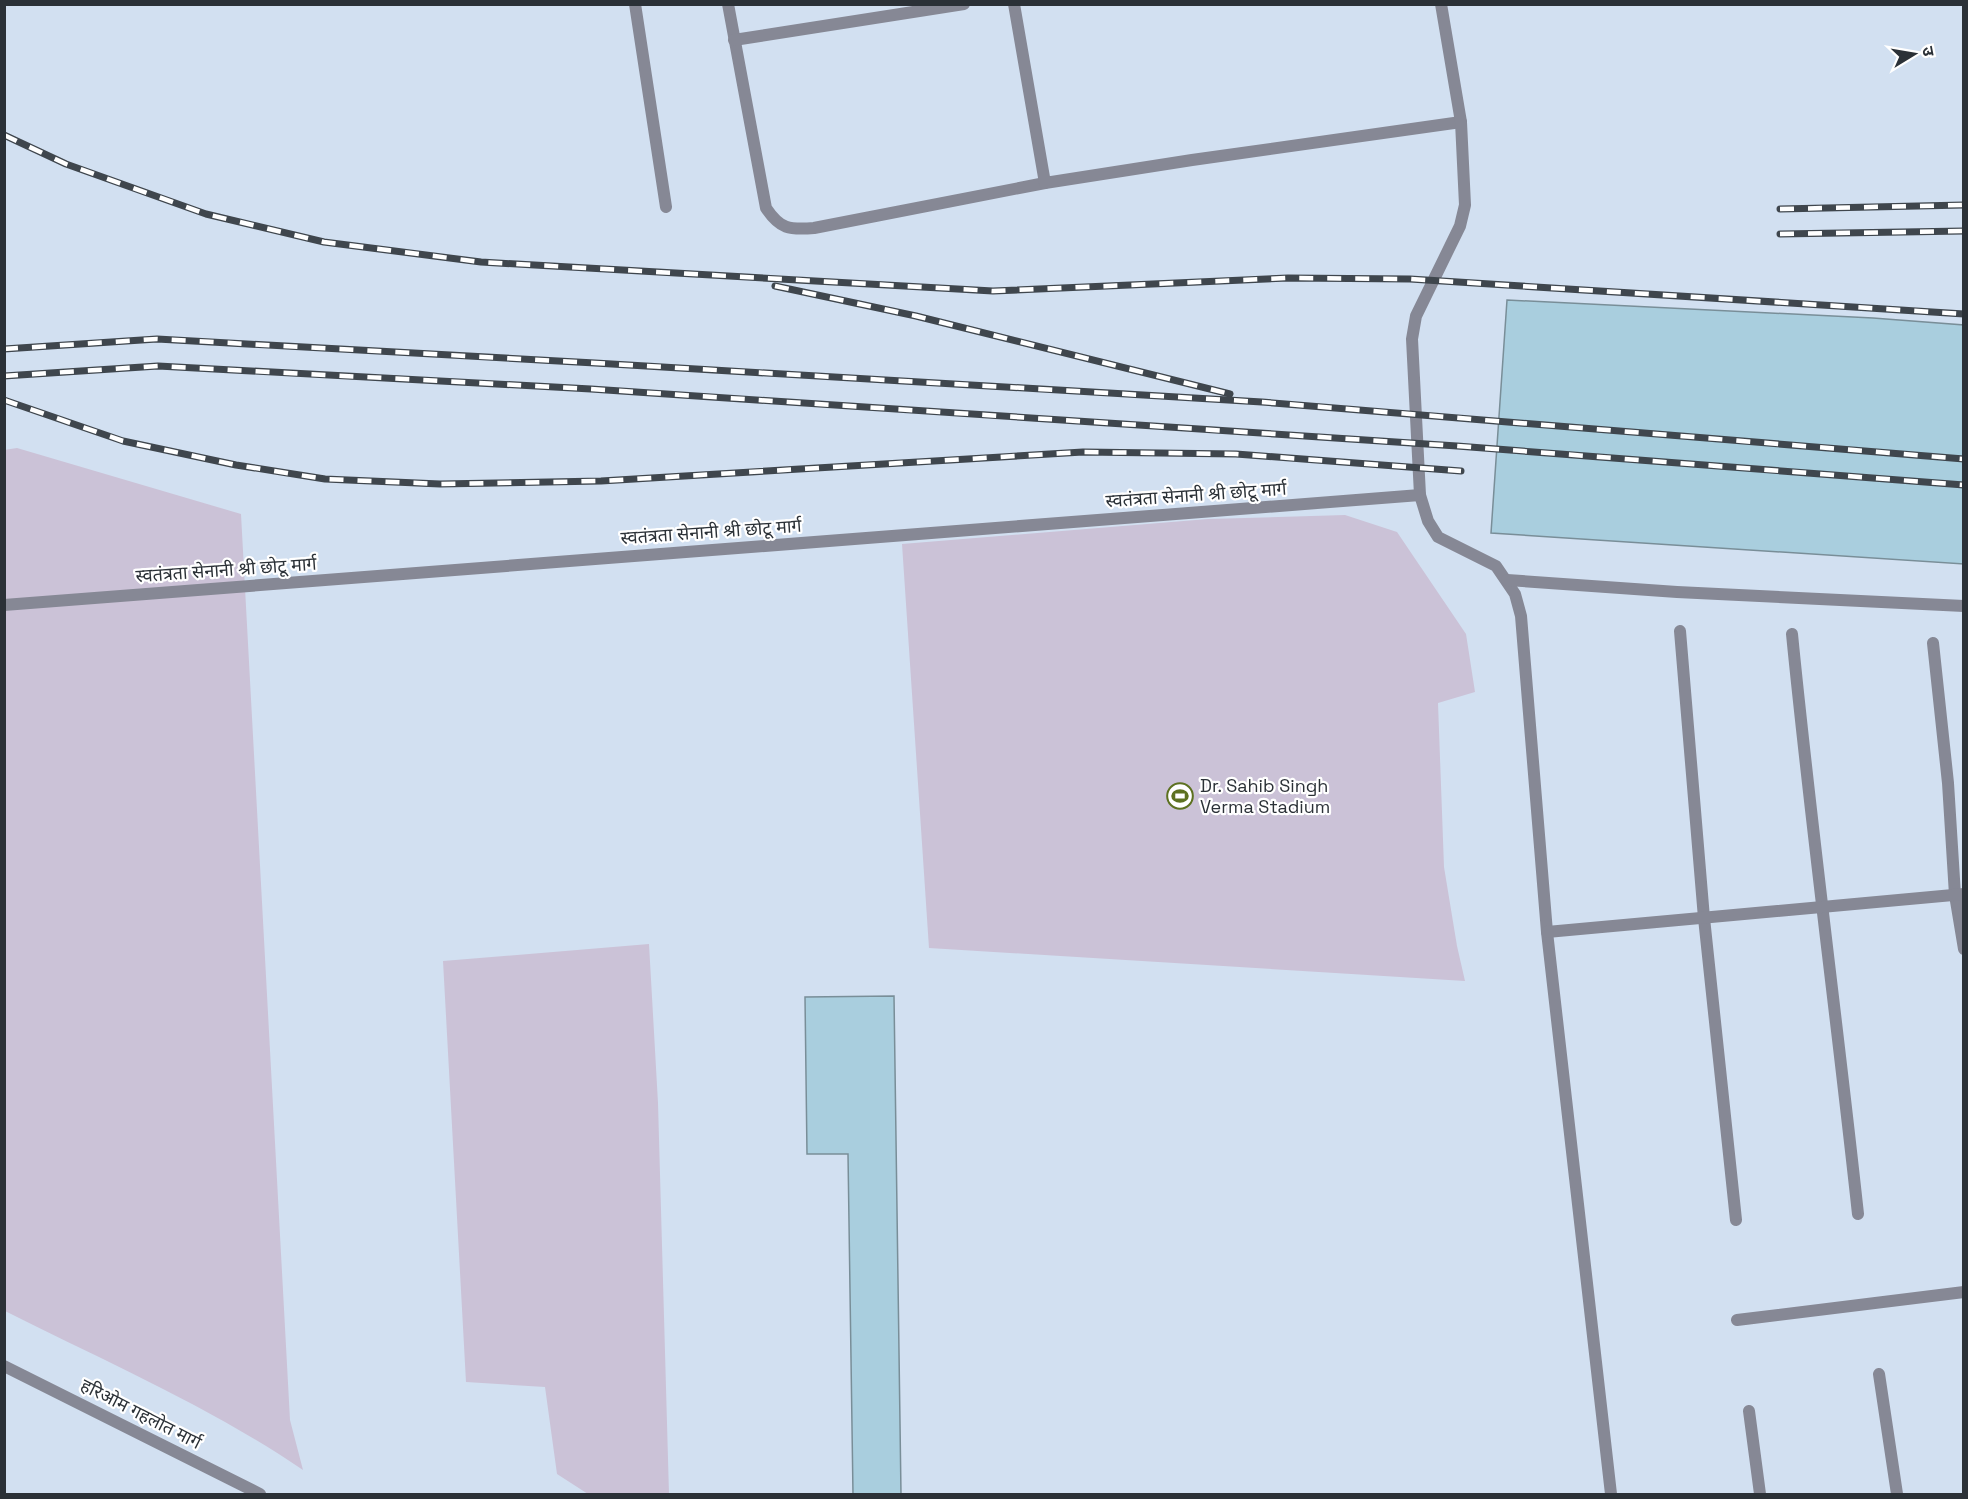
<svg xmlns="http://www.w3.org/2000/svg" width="1968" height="1499" viewBox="0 0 1968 1499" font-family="'Space Grotesk','Noto Sans Devanagari',sans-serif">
  <rect width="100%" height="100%" fill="#d2e0f1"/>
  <g fill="#cbc2d7">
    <path d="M17,448L241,514L290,1420L303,1470C211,1407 104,1361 5,1311L4,450Z"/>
    <path d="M1345,515L1397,532L1466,634L1475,692L1438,703L1444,867L1457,946L1465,981L929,948L902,544L1208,519Z"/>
    <path d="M649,944L658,1103L669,1494H588L557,1474L545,1387L466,1382L443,961Z"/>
  </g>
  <g fill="#a9cede" stroke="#798e98" stroke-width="1.5">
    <path d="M1507,300L1873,318L1964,325V564L1491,533Z"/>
    <path d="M894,996L901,1494H853L848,1154H807L805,997Z"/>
  </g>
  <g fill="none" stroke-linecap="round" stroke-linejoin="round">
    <g stroke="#868895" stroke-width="12">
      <path d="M635,4L666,207"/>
      <path d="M728,4L766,208C780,229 789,230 814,228L1045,183"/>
      <path d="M1014,4L1045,183L1192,160L1461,122"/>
      <path d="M1441,4L1461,122L1465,205L1460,226L1416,316L1412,339L1420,495L1428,521L1438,537L1496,566L1515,594L1521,616L1547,932L1611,1494"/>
      <path d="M734,40L964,4"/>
      <path d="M1507,580L1677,592L1964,606"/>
      <path d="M4,605L1420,495"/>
      <path d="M1680,631L1704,918L1736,1220"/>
      <path d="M1792,634C1811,827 1837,1020 1858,1214"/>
      <path d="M1933,643L1948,783L1955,895L1964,949"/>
      <path d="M1547,932L1964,894"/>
      <path d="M1737,1320L1964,1292"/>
      <path d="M1879,1374L1897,1494"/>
      <path d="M1749,1411L1760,1494"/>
    </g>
    <path stroke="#868895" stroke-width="12" d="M4,1366L260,1494"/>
    <g stroke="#3f464d" stroke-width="7">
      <g id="rail">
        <path d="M4,135L66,164L206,214L324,242L481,262L993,291L1288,278L1410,279L1964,314"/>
        <path d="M1780,209L1964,205"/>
        <path d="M1780,234L1964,231"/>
        <path d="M775,286L916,316L1230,394"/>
        <path d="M4,349L157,339L595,363L1262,402L1964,459"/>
        <path d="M4,376L158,366L591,389L1457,446L1964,485"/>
        <path d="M4,400L123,441L236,465L325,479L440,484L601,481L1083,452L1236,454L1461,471"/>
      </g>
    </g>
    <use href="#rail" stroke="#fff" stroke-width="4.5" stroke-dasharray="14" stroke-linecap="butt"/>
  </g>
  <defs>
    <g id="stadium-ring" transform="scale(1.35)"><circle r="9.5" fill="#fff" stroke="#5d7120" stroke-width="1.5"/><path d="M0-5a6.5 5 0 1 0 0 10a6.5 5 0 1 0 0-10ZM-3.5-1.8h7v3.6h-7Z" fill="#5d7120"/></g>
  </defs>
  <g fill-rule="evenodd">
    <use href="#stadium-ring" x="1180" y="796"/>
  </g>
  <g text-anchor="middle" stroke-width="4.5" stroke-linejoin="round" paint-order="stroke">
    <g font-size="18" fill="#2b3137" stroke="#fff">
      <text transform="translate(1196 495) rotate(-4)" y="6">स्वतंत्रता सेनानी श्री छोटू मार्ग</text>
      <text transform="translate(711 532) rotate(-4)" y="6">स्वतंत्रता सेनानी श्री छोटू मार्ग</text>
      <text transform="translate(226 570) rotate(-4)" y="6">स्वतंत्रता सेनानी श्री छोटू मार्ग</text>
      <text transform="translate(141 1414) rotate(27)" y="6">हरिओम गहलोत मार्ग</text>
    </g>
    <g font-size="18" fill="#2b3137" stroke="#fff" text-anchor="start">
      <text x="1200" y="792">Dr. Sahib Singh<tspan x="1200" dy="21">Verma Stadium</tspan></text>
    </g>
  </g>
  <rect width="1968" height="1499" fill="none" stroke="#2b3137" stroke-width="12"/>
  <g transform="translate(1914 54) rotate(79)" stroke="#ffffff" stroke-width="4.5" paint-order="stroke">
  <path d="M0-4.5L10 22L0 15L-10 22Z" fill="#2b3137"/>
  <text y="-9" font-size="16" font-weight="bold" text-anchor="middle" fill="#2b3137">उ</text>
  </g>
</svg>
